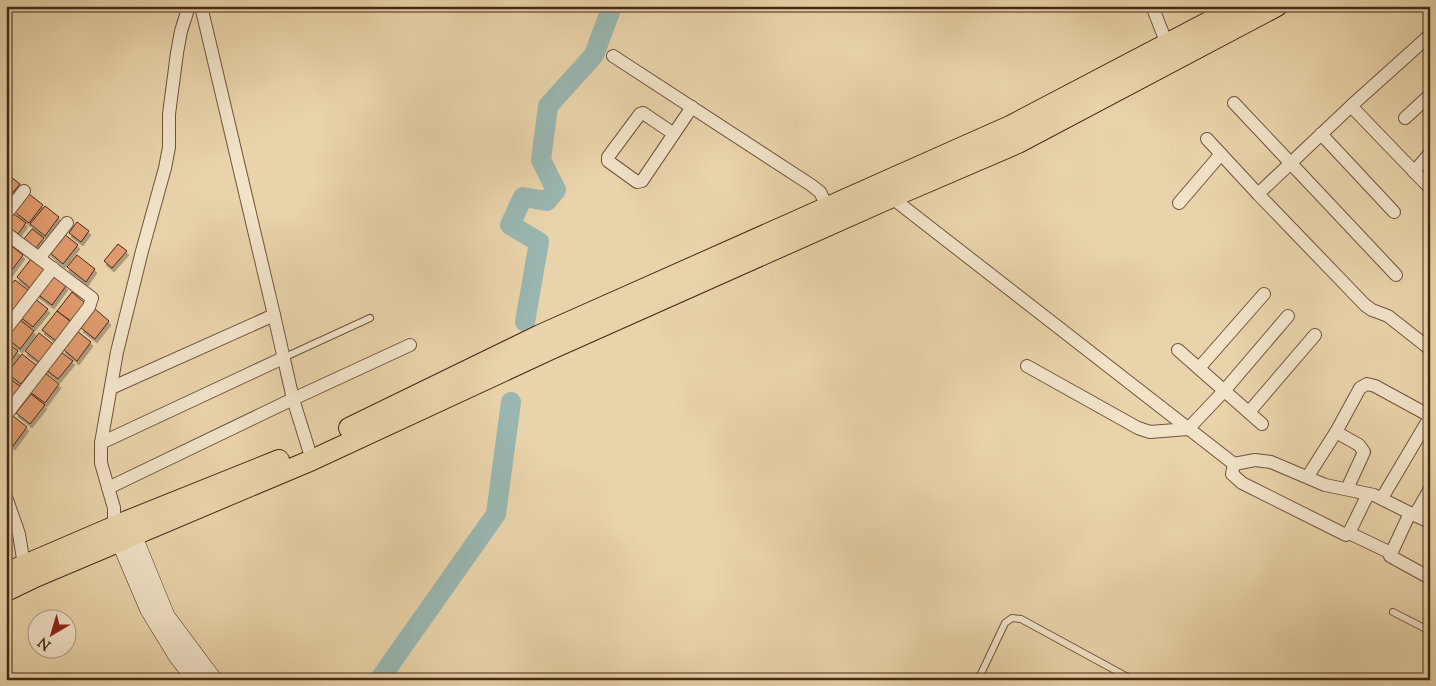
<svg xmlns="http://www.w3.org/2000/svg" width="1436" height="686" viewBox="0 0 1436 686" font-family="'Sorts Mill Goudy',serif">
  <defs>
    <filter id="shadow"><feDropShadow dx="2" dy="4" stdDeviation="0" flood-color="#0004"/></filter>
  </defs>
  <rect width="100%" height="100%" fill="#e9d3aa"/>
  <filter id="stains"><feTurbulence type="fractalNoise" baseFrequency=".004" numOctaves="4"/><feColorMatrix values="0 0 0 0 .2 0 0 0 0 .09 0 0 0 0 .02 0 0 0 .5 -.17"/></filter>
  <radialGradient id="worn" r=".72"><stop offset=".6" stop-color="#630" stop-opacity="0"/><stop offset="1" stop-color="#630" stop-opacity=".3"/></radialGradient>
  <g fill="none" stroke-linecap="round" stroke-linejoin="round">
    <g stroke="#99b6b0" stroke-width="20">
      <path d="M525,322L539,242L510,225L523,197L547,201L556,190L541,160L548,106L594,55L611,9L609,6"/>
      <path d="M379,680L496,514L511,402"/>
    </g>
  </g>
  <g fill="#df996c" stroke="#462817" filter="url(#shadow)">
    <path d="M6,173L20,184L6,201Z"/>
    <path d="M29,194L43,205L29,223L15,212Z"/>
    <path d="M45,206L59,217L45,236L30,224Z"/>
    <path d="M14,214L26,223L18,234L6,225Z"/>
    <path d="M77,222L89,231L81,242L69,233Z"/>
    <path d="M32,229L44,238L35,249L23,240Z"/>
    <path d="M64,234L78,245L63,264L49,252Z"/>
    <path d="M9,244L23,255L9,274L6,272V248Z"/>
    <path d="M118,244L127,251L112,268L104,261Z"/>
    <path d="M77,255L95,269L86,282L67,267Z"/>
    <path d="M31,259L46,270L31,289L17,277Z"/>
    <path d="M52,275L66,286L52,305L37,294Z"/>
    <path d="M15,280L29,291L15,310L6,303V291Z"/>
    <path d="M72,292L86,304L72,322L57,311Z"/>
    <path d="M34,298L48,309L33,327L19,316Z"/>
    <path d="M95,309L109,321L95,339L81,328Z"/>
    <path d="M57,311L71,322L56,341L42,330Z"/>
    <path d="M20,320L34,331L20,349L6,337Z"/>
    <path d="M77,331L91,342L77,361L63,349Z"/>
    <path d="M39,333L53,344L39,362L25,351Z"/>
    <path d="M6,342L18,351L6,367Z"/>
    <path d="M58,350L73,361L58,379L44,368Z"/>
    <path d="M22,354L36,365L21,384L7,373Z"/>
    <path d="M45,373L59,384L45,403L30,392Z"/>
    <path d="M6,376L21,387L6,405Z"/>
    <path d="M31,394L45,405L30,424L16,413Z"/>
    <path d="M13,416L27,427L13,446L6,441V425Z"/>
  </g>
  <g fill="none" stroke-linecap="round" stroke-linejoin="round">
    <g stroke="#6f533c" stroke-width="8">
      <g id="lane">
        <path d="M283,358L370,318"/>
        <path d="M1393,612L1430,631"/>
        <path d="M978,680L1005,623L1012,618L1021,619L1133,680"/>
      </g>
    </g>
    <g stroke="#6f533c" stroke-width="14">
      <g id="street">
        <path d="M201,6L274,315L293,399L312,460"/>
        <path d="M1152,6L1167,44"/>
        <path d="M1430,35L1351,106L1258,194L1365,305L1372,310L1388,316L1430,349"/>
        <path d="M613,56L811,185L820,192L827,206"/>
        <path d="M1234,103L1396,275"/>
        <path d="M1351,106L1430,188"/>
        <path d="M1405,118L1430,95"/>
        <path d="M674,134L643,113L640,114L608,157V161L637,182L642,181L692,107"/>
        <path d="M1321,134L1394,212"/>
        <path d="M1207,139L1258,194"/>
        <path d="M1414,172L1430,153"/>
        <path d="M887,194L1234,464L1255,460L1271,462L1325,485L1374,495L1410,513L1390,556L1430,578"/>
        <path d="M1179,203L1221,154"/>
        <path d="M6,214L24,191"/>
        <path d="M6,233L92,298L89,307L6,415"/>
        <path d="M40,257L67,223"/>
        <path d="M6,329L53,268"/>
        <path d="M1178,350L1262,424"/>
        <path d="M1027,366L1138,428L1150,432L1188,429L1224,391L1288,316"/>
        <path d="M1199,368L1264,294"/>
        <path d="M111,388L274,315"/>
        <path d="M1249,412L1315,335"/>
        <path d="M1336,432L1359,445L1364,452L1347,489"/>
        <path d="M101,443L283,358"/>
        <path d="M1234,464L1232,474L1242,483L1346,535L1349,533L1368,494"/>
        <path d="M1308,476L1336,432L1360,388L1367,384L1375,386L1430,416"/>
        <path d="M108,488L293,399L410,345"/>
        <path d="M6,497L19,534L24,565"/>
        <path d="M1382,498L1430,417"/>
        <path d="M1410,513L1430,522"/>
        <path d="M1415,515L1430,489"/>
        <path d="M114,526V508L101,463V443L117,352L142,251L165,168L169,147V114L177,53L181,31L189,6"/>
        <path d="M1349,533L1391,553"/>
      </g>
    </g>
    <g stroke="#462817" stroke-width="19">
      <g id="secondary">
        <path d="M128,524L166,617L213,680"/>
        <path d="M115,529L149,609L177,655L196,680"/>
      </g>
    </g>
    <g stroke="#462817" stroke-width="22">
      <g id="primary">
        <path d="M349,428L540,335L1010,126L1239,6"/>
        <path d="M6,573L127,521L279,460"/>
        <path d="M6,591L35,577L312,460L549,350L890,198L1018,143L1277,6"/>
      </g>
    </g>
    <use href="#lane" stroke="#f1e2c8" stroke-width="6"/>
    <use href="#street" stroke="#f1e2c8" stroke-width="12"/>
    <use href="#secondary" stroke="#f1e2c8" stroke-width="18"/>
    <use href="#primary" stroke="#e9d3aa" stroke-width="20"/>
  </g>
  <rect width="1436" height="686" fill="none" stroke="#e9d3aa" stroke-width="25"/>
  <rect x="8" y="8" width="1421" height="671" fill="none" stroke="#462817" stroke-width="2.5"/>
  <rect x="12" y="12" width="1411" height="661" fill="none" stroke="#462817"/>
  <g transform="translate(52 634) rotate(218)"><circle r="24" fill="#f1e2c8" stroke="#ad9881"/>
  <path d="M0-4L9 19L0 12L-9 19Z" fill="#8f2418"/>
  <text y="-8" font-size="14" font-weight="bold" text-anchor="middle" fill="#462817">N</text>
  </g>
  <rect width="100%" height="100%" filter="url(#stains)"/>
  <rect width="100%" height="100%" fill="url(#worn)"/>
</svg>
